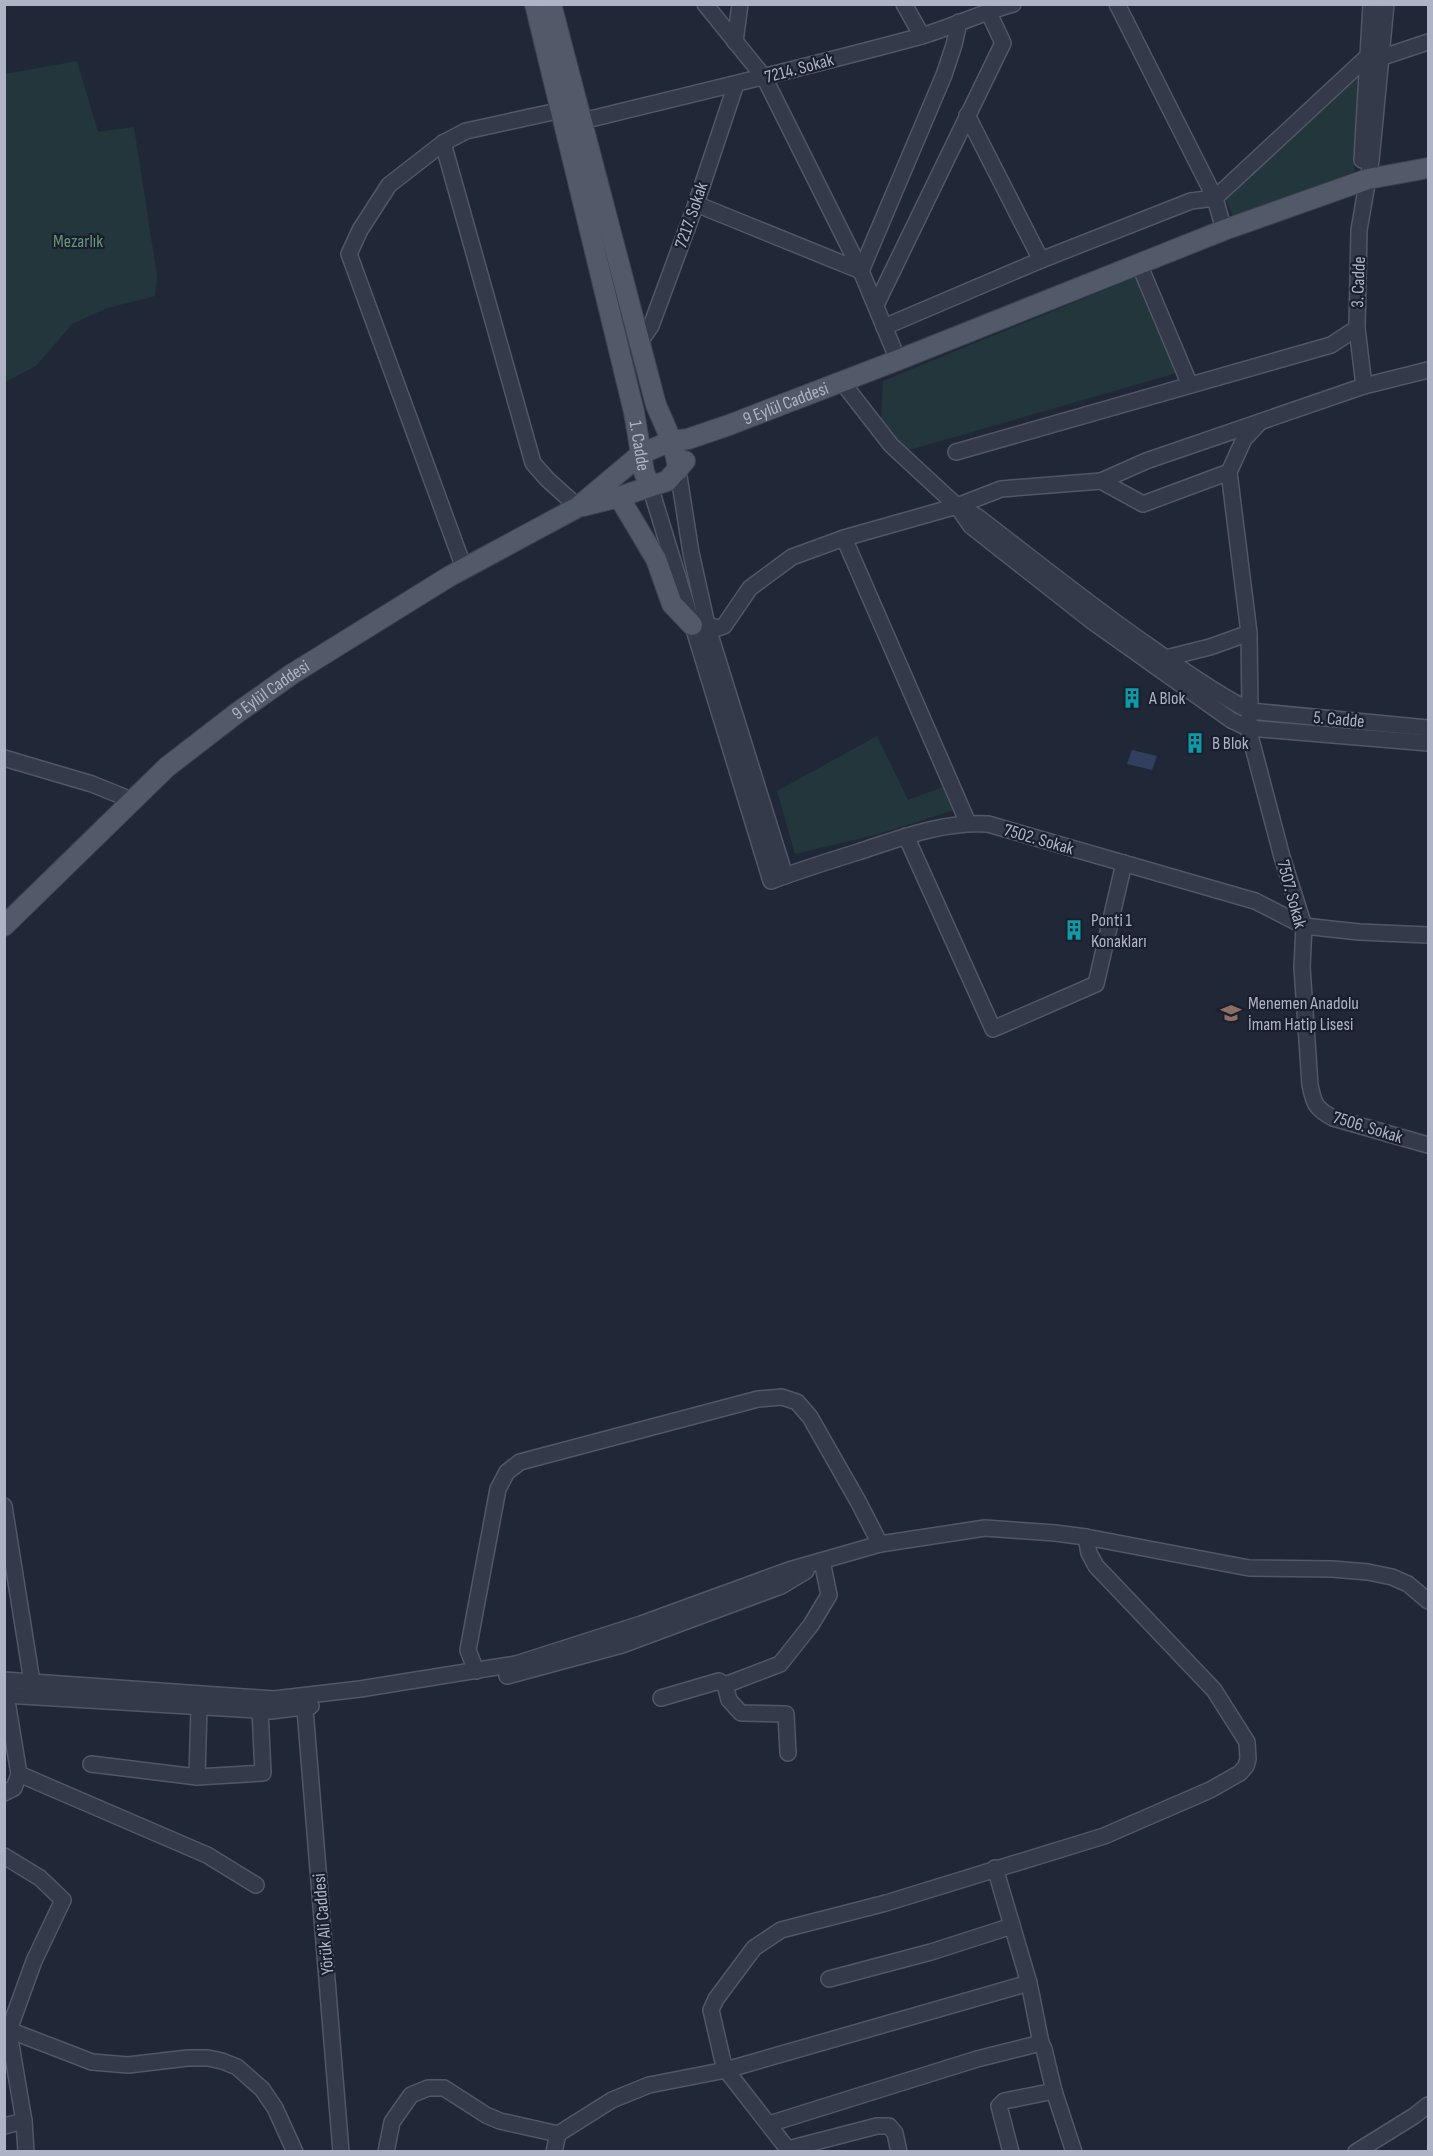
<svg xmlns="http://www.w3.org/2000/svg" width="1433" height="2156" viewBox="0 0 1433 2156" font-family="'Sofia Sans Condensed',sans-serif">
  <rect width="100%" height="100%" fill="#202838"/>
  <g fill="#23363b">
    <path d="M77,61L98,132L134,127L157,276L155,296L107,308L72,324L36,366L5,382V74Z"/>
    <path d="M1362,72L1354,172L1234,219L1226,200Z"/>
    <path d="M1136,277L1180,372L906,451L881,418L883,381Z"/>
    <path d="M877,736L908,800L943,787L954,810L879,834L795,854L777,791Z"/>
  </g>
  <path fill="#323f5e" d="M1132,750L1157,756L1152,770L1127,764Z"/>
  <g fill="none" stroke-linecap="round" stroke-linejoin="round">
    <g stroke="#515766" stroke-width="18">
      <g id="minor">
        <path d="M705,4L764,77L861,271L898,360"/>
        <path d="M904,4L922,36"/>
        <path d="M1117,4L1215,198L1224,230"/>
        <path d="M735,42L740,4"/>
        <path d="M967,115L1041,260"/>
        <path d="M582,121C694,94 807,67 918,37C950,28 980,13 1013,4"/>
        <path d="M443,143L533,463L547,479L578,507"/>
        <path d="M1362,160L1371,4"/>
        <path d="M696,204L861,271L944,75L954,45L959,22"/>
        <path d="M1139,264L1190,385"/>
        <path d="M876,305L1003,43L988,11"/>
        <path d="M884,327L1041,260L1191,201L1215,198L1368,56L1383,57L1428,42"/>
        <path d="M640,342L651,326L696,204L736,84"/>
        <path d="M842,382L891,445L957,506L971,526L1093,622L1231,720L1248,728L1428,743"/>
        <path d="M1364,386L1357,328L1359,230L1371,161L1386,4"/>
        <path d="M1260,422L1244,439L1229,472L1249,633L1250,711L1248,728L1282,857L1304,926L1302,967L1310,1085C1314,1104 1315,1108 1333,1118L1428,1145"/>
        <path d="M956,452L1331,345L1357,328"/>
        <path d="M678,470L691,553L707,625L785,876"/>
        <path d="M1101,481L1143,504L1229,472"/>
        <path d="M650,486L771,881C800,870 829,861 858,852C901,838 943,821 988,824L1255,901L1304,926L1359,932L1428,935"/>
        <path d="M959,507L978,517C1035,561 1091,606 1150,647C1182,670 1215,693 1250,711L1428,728"/>
        <path d="M844,538L968,823"/>
        <path d="M464,568L349,254L360,230L389,185L443,143L466,131L562,110"/>
        <path d="M707,625L718,628L724,626L750,588L792,557L844,538L957,506L1001,489L1101,481L1146,461L1364,386L1428,370"/>
        <path d="M1166,658L1210,647L1249,633"/>
        <path d="M4,758L92,784L134,801"/>
        <path d="M906,836L993,1029L1096,984L1124,863"/>
        <path d="M4,1506L32,1682"/>
        <path d="M476,1671L468,1650L498,1489L507,1472L520,1462L758,1399L782,1397L797,1402L810,1417L859,1503L880,1544"/>
        <path d="M507,1676L622,1645L781,1586L806,1571"/>
        <path d="M4,1680L274,1699L360,1689L516,1664L641,1624L789,1570L880,1544L985,1528L1055,1533L1086,1537L1249,1568L1332,1569L1368,1572L1392,1577L1408,1584L1428,1601"/>
        <path d="M4,1695L271,1711L311,1706"/>
        <path d="M304,1697L341,2152"/>
        <path d="M661,1698L719,1681L725,1685"/>
        <path d="M788,1753L786,1714L741,1713L729,1700L725,1685L780,1664L811,1625L829,1595L822,1561"/>
        <path d="M91,1764L197,1777L263,1773L260,1710"/>
        <path d="M19,1774L207,1855L256,1885"/>
        <path d="M197,1777L199,1707"/>
        <path d="M4,1793L14,1788L19,1774L6,1695"/>
        <path d="M4,1856L40,1878L63,1900L34,1961L9,2030"/>
        <path d="M995,1868L1029,1983L1041,2043L1044,2049L1054,2091L1074,2152"/>
        <path d="M829,1979L931,1952L1012,1926"/>
        <path d="M9,2033L24,2121"/>
        <path d="M4,2034L9,2033V2030L92,2062L128,2065L188,2058H208L222,2061L237,2067L262,2089L275,2108L295,2152"/>
        <path d="M769,2124L977,2059L1041,2043"/>
        <path d="M4,2126L24,2121L26,2152"/>
        <path d="M788,2149L877,2126H889L895,2133L899,2152"/>
        <path d="M386,2152L392,2122L411,2095L428,2088H444L486,2115L500,2121L558,2134L612,2100L649,2085L726,2070L1029,1983"/>
        <path d="M554,2152L558,2134"/>
        <path d="M790,2152L726,2070L723,2062L711,2010L716,1999L754,1948L781,1930L886,1903L1104,1836L1210,1790L1240,1773L1246,1766L1248,1759L1247,1742L1214,1690L1096,1566L1089,1553L1086,1537"/>
        <path d="M1011,2152L999,2106L1004,2101L1054,2091"/>
        <path d="M1356,2152L1414,2116L1428,2105"/>
      </g>
    </g>
    <g stroke="#3d4352" stroke-width="22">
      <g id="major">
        <path id="s1" d="M535,4L634,412L644,472L650,486"/>
        <path d="M551,4L656,405C665,426 676,447 678,470"/>
        <path d="M619,497L656,559L672,604L692,625"/>
        <path d="M583,506L619,497L667,481L685,461"/>
        <path id="s2" d="M4,926L167,767L237,713L292,674L450,576L578,507L641,454L671,441L688,439L729,425L898,360L1224,230L1368,179L1428,168"/>
      </g>
    </g>
    <use href="#minor" stroke="#343a49" stroke-width="15"/>
    <use href="#major" stroke="#525969" stroke-width="20"/>
  </g>
  <defs>
    <g id="building-bare" transform="scale(1.62)"><path d="M-4-6H4V6H1V3H-1V6H-4ZM-2.5-4.3h1.7v1.8h-1.7ZM.8-4.3h1.7v1.8H.8ZM-2.5-1h1.7V.8h-1.7ZM.8-1h1.7V.8H.8Z" fill="#0f9aa8" stroke="#191f2d" stroke-width="2.5" paint-order="stroke"/></g>
    <g id="school-bare" transform="scale(1.62)"><path d="M0-5L7-2L0 1L-7-2ZM-4 1L0 2.5L4 1V4Q0 6-4 4Z" fill="#8d6e63" stroke="#191f2d" stroke-width="2.5" paint-order="stroke"/></g>
  </defs>
  <g fill-rule="evenodd">
    <use href="#building-bare" x="1132" y="698"/>
    <use href="#building-bare" x="1195" y="743"/>
    <use href="#building-bare" x="1074" y="930"/>
    <use href="#school-bare" x="1231" y="1013"/>
  </g>
  <g text-anchor="middle" stroke-width="4.5" stroke-linejoin="round" paint-order="stroke">
    <g font-size="18" fill="#aeb4c5" stroke="#191f2d">
      <text transform="translate(799 68) rotate(-15)" y="6">7214. Sokak</text>
      <text transform="translate(691 215) rotate(-71)" y="6">7217. Sokak</text>
      <text transform="translate(1358 282) rotate(-88)" y="6">3. Cadde</text>
      <text dy="6" stroke="none"><textPath href="#s2" startOffset="951">9 Eylül Caddesi</textPath></text>
      <text dy="6" stroke="none"><textPath href="#s1" startOffset="454">1. Cadde</textPath></text>
      <text dy="6" stroke="none"><textPath href="#s2" startOffset="357">9 Eylül Caddesi</textPath></text>
      <text transform="translate(1339 719) rotate(5)" y="6">5. Cadde</text>
      <text transform="translate(1039 839) rotate(16)" y="6">7502. Sokak</text>
      <text transform="translate(1292 894) rotate(75)" y="6">7507. Sokak</text>
      <text transform="translate(1368 1127) rotate(17)" y="6">7506. Sokak</text>
      <text transform="translate(323 1924) rotate(-95)" y="6">Yörük Ali Caddesi</text>
    </g>
    <g font-size="18" fill="#669677" stroke="#191f2d">
      <text x="78" y="247">Mezarlık</text>
    </g>
    <g font-size="18" fill="#aeb4c5" stroke="#191f2d" text-anchor="start">
      <text x="1149" y="704">A Blok</text>
      <text x="1212" y="749">B Blok</text>
      <text x="1091" y="926">Ponti 1<tspan x="1091" dy="21">Konakları</tspan></text>
      <text x="1248" y="1009">Menemen Anadolu<tspan x="1248" dy="21">İmam Hatip Lisesi</tspan></text>
    </g>
  </g>
  <rect width="1433" height="2156" fill="none" stroke="#aeb4c5" stroke-width="12"/>
</svg>
